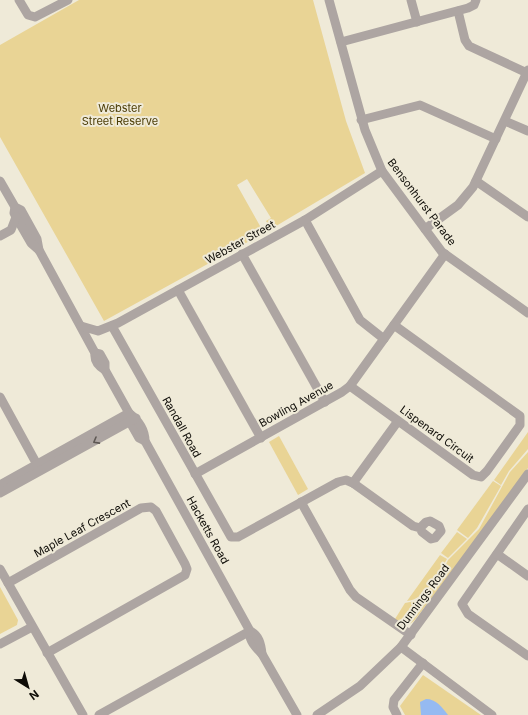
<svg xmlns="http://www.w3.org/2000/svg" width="528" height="715" viewBox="0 0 528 715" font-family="Inter,sans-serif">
  <rect width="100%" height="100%" fill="#efead8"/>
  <g fill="#e9d495">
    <path d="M79,0H313L346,121L365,173L271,229L266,221L271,218L247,179L237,185L264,233L104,321L0,137V45Z"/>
    <path d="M528,432V449L509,471L501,485L494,480Z"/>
    <path d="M279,436L308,489L298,495L269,442Z"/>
    <path d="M528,452V468L479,536L414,621C406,628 402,624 395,619L405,603L415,601L437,582L448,560L479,529L510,472Z"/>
    <path d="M493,481L501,486L477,528L468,538L457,530Z"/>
    <path d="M457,532L467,539L448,558L441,553Z"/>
    <path d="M440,555L447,559C439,573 425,600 407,601Z"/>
    <path d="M0,587L18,620L17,625L0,634Z"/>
    <path d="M423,675L481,715H405L400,706Z"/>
  </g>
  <path fill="#95baf1" d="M426,699C436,699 442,707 448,715H421L420,702Z"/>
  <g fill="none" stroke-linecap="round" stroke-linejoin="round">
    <g stroke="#ada5a2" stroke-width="9">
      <path d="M19,0L28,15L35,17L68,0"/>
      <path d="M329,0L365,130L382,171L442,252L528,313"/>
      <path d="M411,0L417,22"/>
      <path d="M458,11L465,40L469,46L527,73"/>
      <path d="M341,42L468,8L474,5L476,0"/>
      <path d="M361,120L420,105L496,139"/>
      <path d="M505,121L528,131"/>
      <path d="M0,181L15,207L21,210L37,239L39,250L95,353C94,361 98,366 105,370"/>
      <path d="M476,181L528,217"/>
      <path d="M15,207L14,213L16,217L31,243L39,250"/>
      <path d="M305,220L360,320L384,339"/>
      <path d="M425,229L458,205L473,187L528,70"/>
      <path d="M0,236L11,230L16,217"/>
      <path d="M242,254L325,402"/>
      <path d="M178,290L261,438"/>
      <path d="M81,326L98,331L118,323L305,220L382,171"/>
      <path d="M112,326L231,537H238L338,482L346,480L353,483L413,526L420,528L422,532L431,539L435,538L441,531L439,526L430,521L426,522L420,528"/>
      <path d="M95,353L100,354L105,363V370L129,413L130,422L139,438L145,441"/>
      <path d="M350,386L473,475L481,477L487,471L520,425V416L394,325"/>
      <path d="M0,397L40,470"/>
      <path d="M129,413C138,420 145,430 145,441L250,631C248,640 256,648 262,654L297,715"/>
      <path d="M195,474L342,392L350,386L445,254"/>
      <path d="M353,483L398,421"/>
      <path d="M0,485L129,413"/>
      <path d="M0,493L136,418"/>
      <path d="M301,502L350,590L356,597L411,635"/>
      <path d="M528,509L462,604L468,614L528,656"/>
      <path d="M497,554L528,576"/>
      <path d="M0,569L83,715"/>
      <path d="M8,583L141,508L151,507L156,511L185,564L187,569L185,575L47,653"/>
      <path d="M250,631C259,635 261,644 262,654"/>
      <path d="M0,644L32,627"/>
      <path d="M401,647L492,715"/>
      <path d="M99,715L250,631"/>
      <path d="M317,715L360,686L401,647L528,474"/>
      <path d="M397,715L393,707L394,700L423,663"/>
    </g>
  </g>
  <defs><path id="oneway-chevron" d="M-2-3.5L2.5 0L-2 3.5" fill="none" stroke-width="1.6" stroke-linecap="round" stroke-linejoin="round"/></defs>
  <use stroke="#5e5854" href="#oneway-chevron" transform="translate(96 441) rotate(151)"/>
  <g text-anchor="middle" stroke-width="4" stroke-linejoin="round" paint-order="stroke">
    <g font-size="11" fill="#4b3c05" stroke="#efead8">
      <text x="120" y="112">Webster<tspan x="120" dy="13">Street Reserve</tspan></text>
    </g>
    <g font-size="11" fill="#0e0c07" stroke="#efead8">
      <text transform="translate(422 202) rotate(53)" y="4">Bensonhurst Parade</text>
      <text transform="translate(240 242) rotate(-29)" y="4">Webster Street</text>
      <text transform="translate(296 404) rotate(-29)" y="4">Bowling Avenue</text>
      <text transform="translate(182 427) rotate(61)" y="4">Randall Road</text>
      <text transform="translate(437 434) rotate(36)" y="4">Lispenard Circuit</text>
      <text transform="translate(82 528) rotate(-29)" y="4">Maple Leaf Crescent</text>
      <text transform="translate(208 530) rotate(61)" y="4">Hacketts Road</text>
      <text transform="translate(423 597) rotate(-53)" y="4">Dunnings Road</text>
    </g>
  </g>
  <g transform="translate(28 687) rotate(143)" stroke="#efead8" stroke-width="3" paint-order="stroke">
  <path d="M0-3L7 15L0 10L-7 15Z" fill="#0e0c07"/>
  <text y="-6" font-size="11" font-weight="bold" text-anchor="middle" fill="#0e0c07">N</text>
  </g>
</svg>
